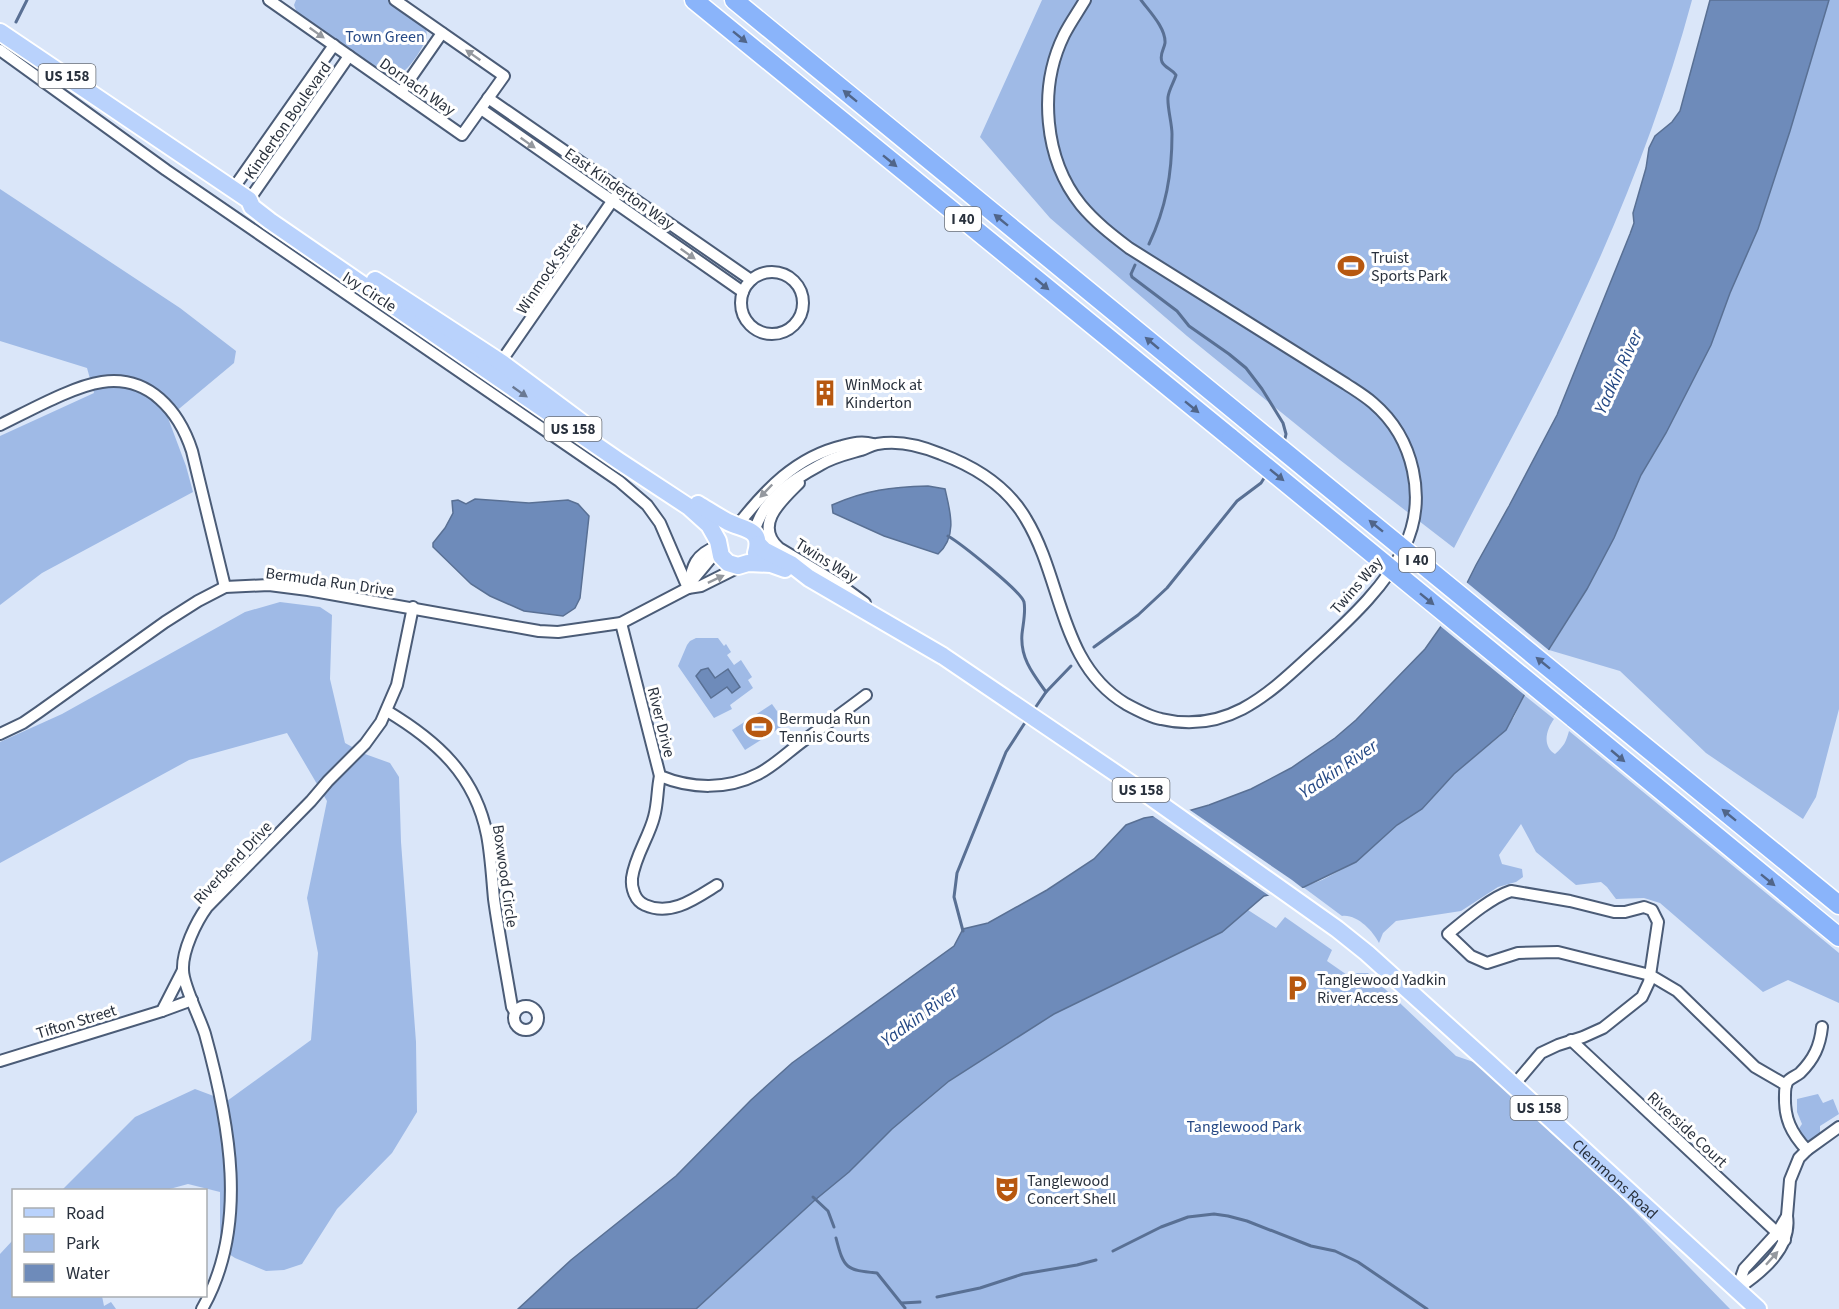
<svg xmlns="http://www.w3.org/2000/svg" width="1839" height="1309" viewBox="0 0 1839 1309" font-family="'Source Sans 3',sans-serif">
  <rect width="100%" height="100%" fill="#dae6f9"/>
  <g fill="#9fbae6">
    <path d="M296,0H390L426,26L427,38C420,51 406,79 388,77L297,13L294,5Z"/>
    <path d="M1042,0H1692C1663,108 1622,213 1574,314C1537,393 1494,470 1454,548L1340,460L1187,336L1050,218L980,137Z"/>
    <path d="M1829,0H1839V709L1816,797L1803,819L1706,753L1620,671L1549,650L1587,589L1614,538L1641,475L1666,433L1711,345L1730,293L1758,229L1790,131Z"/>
    <path d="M0,189L180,308L236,351L234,363L168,418L186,466L193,492L42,573L0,605V436L94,393L87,368L0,341Z"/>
    <path d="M280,602L320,607L332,615L330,679L345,743L365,754L390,763L399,777L401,842L416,1042L417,1112L392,1153L337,1209L302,1264L284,1270L266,1271L235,1258L220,1248V1192L188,1184L166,1190H62L135,1117L195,1089L227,1101L311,1040L318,953L307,898L327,801L287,733L189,760L0,863V742L62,714L245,612Z"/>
    <path d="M696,638H718L724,646L726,644L731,652L727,655L734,665L741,660L752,677L748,680L753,688L730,705L732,709L714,718L678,666L687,645L690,641Z"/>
    <path d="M1524,695L1554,719C1546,730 1542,746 1555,754C1564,746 1566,742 1569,731L1839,953V1003L1788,980L1763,992L1660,903L1644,898L1616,899L1607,887L1601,882L1576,885L1536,852L1521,824L1499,855L1502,864L1522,869L1523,877L1516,882L1498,887L1461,911L1396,921L1383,933L1379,943C1373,931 1357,914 1342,916L1303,887L1322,880L1356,862L1397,825L1422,809L1454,774L1500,736L1514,717Z"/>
    <path d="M772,704L786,724L745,750L732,730Z"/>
    <path d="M1248,910L1276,928L1285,917L1332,950L1327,961L1350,977L1357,973H1368L1456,1056L1497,1070L1730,1309H696L815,1199L849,1172L892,1129L949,1081L1054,1014L1213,936Z"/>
    <path d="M1818,1094L1823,1103L1833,1099L1839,1114L1820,1126V1135L1809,1141L1801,1135L1798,1130L1802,1124L1797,1112V1099Z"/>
    <path d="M13,1240L14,1296H102L104,1306L111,1302L116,1309H0V1254Z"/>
  </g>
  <g fill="#6e8bba" stroke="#597094" stroke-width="1.5">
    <path d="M1710,0H1829L1790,131L1758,229L1730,293L1711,345L1666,433L1641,475L1614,538L1587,589L1544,657L1506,730L1454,774L1422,809L1397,825L1356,862L1304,887L1264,896L1222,932L1054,1014L949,1081L892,1129L849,1172L815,1200L696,1309H518L571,1260L676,1176L751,1100L792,1063L954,946L963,929L988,923L1047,890L1094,859L1126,825L1144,818L1188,811L1209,805L1251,789L1291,768L1335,738L1356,720L1425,649L1456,605L1476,565L1509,506L1557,415L1630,234L1634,223L1633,213L1646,168L1649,148L1655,136L1672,122L1680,111Z"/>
    <path d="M928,486L945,489C950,511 958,536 938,554L884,536L833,513L832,505C866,490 891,487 928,486Z"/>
    <path d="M475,499L529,503L568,500L578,504L589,516L580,598L575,608L563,616L524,611L490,596L471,584L433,547V543L445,528L453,513L452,501L458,500L466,504Z"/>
    <path d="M708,668L715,678L728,669L740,687L732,693L727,687L711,698L696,676L701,670Z"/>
  </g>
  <g fill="#dae6f9">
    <path d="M1465,581L1551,652L1527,697L1439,625L1454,603Z"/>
    <path d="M1187,808L1292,880L1305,890L1271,897L1150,814Z"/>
  </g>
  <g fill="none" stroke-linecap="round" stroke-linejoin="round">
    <g stroke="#597094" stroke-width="3">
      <path d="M1141,0C1149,11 1166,28 1165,43C1164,50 1159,54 1162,62C1165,68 1172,69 1176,75C1174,82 1169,89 1168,97C1167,107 1172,123 1172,134C1172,174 1166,208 1149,244"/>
      <path d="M16,22L27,0"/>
      <path d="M1135,265L1131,274L1132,277L1177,311L1189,326L1229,354L1246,368L1262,389L1283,423L1286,434L1284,443"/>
      <path d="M948,536C960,543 1021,591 1024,602C1026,612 1023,624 1022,634C1020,658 1033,674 1046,692"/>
      <path d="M1094,647L1138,615L1167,588L1237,501L1261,483L1266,475"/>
      <path d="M1033,711L1046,692L1071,666"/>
      <path d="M963,931L954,897L957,873L1006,752L1028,718"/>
      <path d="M813,1197L828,1211L834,1227"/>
      <path d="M836,1238C844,1269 846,1270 877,1273L905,1308"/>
      <path d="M1113,1251L1161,1227L1188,1217L1214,1214L1228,1216L1247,1221L1311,1246L1335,1251L1358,1262L1427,1309"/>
      <path d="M937,1297L980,1288L1023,1274L1077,1265L1096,1260"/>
      <path d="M902,1303L920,1302"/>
    </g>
    <g stroke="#4b5c77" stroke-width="14">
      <g id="minor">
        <path d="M269,0L462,135L504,76L395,0"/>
        <path d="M0,50L166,170L619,481L647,505L660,523L688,588"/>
        <path d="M401,92L442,33"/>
        <path d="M488,98L751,280"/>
        <path d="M481,109L743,292"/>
        <path d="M233,189L334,45"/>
        <path d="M249,200L349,56"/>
        <circle cx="772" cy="303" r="31"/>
        <path d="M498,366L615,197"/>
        <path d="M0,425C27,412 73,386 102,382C149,375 179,411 192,451L225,587"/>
        <path d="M799,483C782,500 753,525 779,548L839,584L865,603"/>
        <path d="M737,526C765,490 796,457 842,446C853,443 862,441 873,444"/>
        <path d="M754,534C761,500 792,480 820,465C833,457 847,454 861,450C867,448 871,445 877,444C898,440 922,446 941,454C976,467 1007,486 1026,519C1063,580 1059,664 1126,704C1137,710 1150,717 1161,719C1233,736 1275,687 1323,644C1352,617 1386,585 1404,548C1428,499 1414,438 1373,403C1365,396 1355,390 1346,384L1129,248C1112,235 1095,222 1081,205C1044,159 1038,88 1064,35C1070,23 1078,12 1085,0"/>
        <path d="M691,582L711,558L718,546"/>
        <path d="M688,588C692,566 695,554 718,546"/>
        <path d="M621,623L660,776C691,789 727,790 758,774C774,766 788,752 803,741C824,726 845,711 866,695"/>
        <path d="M387,711C437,741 475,775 487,835C491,856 492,878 494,899C499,935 506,971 512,1007L515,1012"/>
        <path d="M0,734L23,723L39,712L165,622L198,601L225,587L269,585L308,590L539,631L558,632L621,623L688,588L701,586L741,566"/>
        <path d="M660,776C657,789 658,803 654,817C649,837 635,856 632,878C631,888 635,901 645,905C671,917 696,898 717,885"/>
        <circle cx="526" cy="1018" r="12"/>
        <path d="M162,1011L192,1000"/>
        <path d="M1571,1040L1785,1240"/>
        <path d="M0,1061L162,1011L183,970"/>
        <path d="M1514,1085L1541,1053L1558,1045L1583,1037L1603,1028L1642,997L1649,982L1658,922L1652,910L1644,907L1625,912H1614L1570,901L1511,891C1490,898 1465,920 1448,934L1471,956L1487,963L1518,953L1558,952L1650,975L1677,991L1755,1067L1786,1085"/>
        <path d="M1807,1150C1791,1133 1784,1118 1785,1095C1785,1090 1785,1085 1788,1081C1791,1078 1796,1076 1800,1073C1814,1059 1820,1046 1822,1027"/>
        <path d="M1737,1289L1744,1269L1777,1233L1787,1216L1790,1180L1799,1158L1807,1150L1839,1127"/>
        <path d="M1737,1289C1761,1273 1792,1248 1787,1216"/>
        <path d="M202,1309C250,1226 229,1121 205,1034C200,1018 183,985 183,970C182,951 196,922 207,907L311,801L328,781L365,744L381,722L397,685L413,607"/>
      </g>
    </g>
    <g stroke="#fff" stroke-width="20">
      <g id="primary">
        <path d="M0,32L249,200L252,207L270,221L619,461L689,507L709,525L718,541L721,556L728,563L738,566L748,563L771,564L785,569"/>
        <path d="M375,280L502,363L588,427"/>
        <path d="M698,504C708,510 717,516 728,522C744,530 763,528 756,553"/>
        <path id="s1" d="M758,544L764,550L791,564L809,578L943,656L1145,793L1337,929L1367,953L1489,1063L1758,1309"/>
      </g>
    </g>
    <g stroke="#fff" stroke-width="21">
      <g id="motorway">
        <path d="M694,0L1231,438"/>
        <path d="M734,0L1246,420"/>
        <path d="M1588,700L1839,905"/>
        <path d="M1573,718L1839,937"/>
      </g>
    </g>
    <use href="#minor" stroke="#fff" stroke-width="10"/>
    <use href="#primary" stroke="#b9d2fc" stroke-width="16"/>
    <use href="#motorway" stroke="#8ab4fa" stroke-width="18"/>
    <g stroke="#fff" stroke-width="21" stroke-linecap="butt">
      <g id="motorway-bridge">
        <path d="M1246,420L1588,700"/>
        <path d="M1231,438L1573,718"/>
      </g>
    </g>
    <use href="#motorway-bridge" stroke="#8ab4fa" stroke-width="18"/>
  </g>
  <defs><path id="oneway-solid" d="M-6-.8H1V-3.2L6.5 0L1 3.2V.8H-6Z" transform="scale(1.5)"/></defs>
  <g fill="#94989e">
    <use href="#oneway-solid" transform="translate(317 33) rotate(35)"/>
    <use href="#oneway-solid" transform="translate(473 55) rotate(-145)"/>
    <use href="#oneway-solid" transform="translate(528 143) rotate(35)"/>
    <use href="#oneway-solid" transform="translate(688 254) rotate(35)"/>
    <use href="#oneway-solid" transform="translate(766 491) rotate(134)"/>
    <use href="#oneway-solid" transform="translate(716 579) rotate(-25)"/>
    <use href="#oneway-solid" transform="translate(1772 1258) rotate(-48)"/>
  </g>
  <g fill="#506589">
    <use href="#oneway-solid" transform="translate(740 37) rotate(39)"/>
    <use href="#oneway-solid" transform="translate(850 96) rotate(-141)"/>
    <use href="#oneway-solid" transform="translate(890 161) rotate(39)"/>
    <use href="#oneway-solid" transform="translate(1001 220) rotate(-141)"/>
    <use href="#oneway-solid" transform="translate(1042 284) rotate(40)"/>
    <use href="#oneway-solid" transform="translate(1152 343) rotate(-140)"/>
    <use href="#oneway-solid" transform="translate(1192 407) rotate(39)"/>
    <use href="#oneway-solid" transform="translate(1277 475) rotate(39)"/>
    <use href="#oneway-solid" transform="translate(1376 526) rotate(-141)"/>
    <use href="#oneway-solid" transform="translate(1427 599) rotate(39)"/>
    <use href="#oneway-solid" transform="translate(1543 663) rotate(-141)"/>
    <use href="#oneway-solid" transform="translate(1618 756) rotate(40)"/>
    <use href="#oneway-solid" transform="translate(1729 815) rotate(-141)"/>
    <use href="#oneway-solid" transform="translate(1768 880) rotate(39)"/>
  </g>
  <use fill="#6a7993" href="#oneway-solid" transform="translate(520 392) rotate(35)"/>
  <defs>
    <g id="stadium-bare" transform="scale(2.07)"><path d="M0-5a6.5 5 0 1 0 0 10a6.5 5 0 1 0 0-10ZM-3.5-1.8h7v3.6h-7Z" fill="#b75810" stroke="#fff" stroke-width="2.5" paint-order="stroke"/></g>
    <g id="building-bare" transform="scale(2.07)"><path d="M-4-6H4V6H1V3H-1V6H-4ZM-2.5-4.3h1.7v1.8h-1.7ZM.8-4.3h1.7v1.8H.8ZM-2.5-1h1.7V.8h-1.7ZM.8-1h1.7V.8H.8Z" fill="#b75810" stroke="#fff" stroke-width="2.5" paint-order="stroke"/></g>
    <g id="parking-bare" transform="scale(2.07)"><path d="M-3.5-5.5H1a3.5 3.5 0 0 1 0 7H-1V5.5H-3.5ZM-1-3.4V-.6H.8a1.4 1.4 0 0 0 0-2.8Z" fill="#b75810" stroke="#fff" stroke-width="2.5" paint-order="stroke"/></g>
    <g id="theatre-bare" transform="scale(2.07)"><path d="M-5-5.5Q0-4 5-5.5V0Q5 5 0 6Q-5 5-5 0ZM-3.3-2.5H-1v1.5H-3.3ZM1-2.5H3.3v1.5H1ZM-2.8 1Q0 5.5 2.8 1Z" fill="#b75810" stroke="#fff" stroke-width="2.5" paint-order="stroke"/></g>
  </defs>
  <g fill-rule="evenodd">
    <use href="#stadium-bare" x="1351" y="266"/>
    <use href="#building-bare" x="825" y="393"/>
    <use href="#stadium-bare" x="759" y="727"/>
    <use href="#parking-bare" x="1297" y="988"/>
    <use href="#theatre-bare" x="1007" y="1189"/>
  </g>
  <g text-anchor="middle" stroke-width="6" stroke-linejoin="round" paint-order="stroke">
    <g fill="#fff" stroke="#696f77" stroke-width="1.5">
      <rect x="38.5" y="64" width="57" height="24" rx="4.5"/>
      <rect x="945" y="207" width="36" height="24" rx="4.5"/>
      <rect x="544.5" y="417" width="57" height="24" rx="4.5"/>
      <rect x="1399" y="548" width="36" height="24" rx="4.5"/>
      <rect x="1112.5" y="778" width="57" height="24" rx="4.5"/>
      <rect x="1510.5" y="1096" width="57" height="24" rx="4.5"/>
    </g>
    <g font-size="15" font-weight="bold" fill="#29313d">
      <text x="67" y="81">US 158</text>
      <text x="963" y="224">I 40</text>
      <text x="573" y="434">US 158</text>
      <text x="1417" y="565">I 40</text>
      <text x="1141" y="795">US 158</text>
      <text x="1539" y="1113">US 158</text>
    </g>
    <g font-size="16" fill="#264985" stroke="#fff">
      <text x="385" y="42">Town Green</text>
      <text x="1244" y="1132">Tanglewood Park</text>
    </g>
    <g font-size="16" fill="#29313d" stroke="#fff">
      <text transform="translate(418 86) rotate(35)" y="6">Dornach Way</text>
      <text transform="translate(287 120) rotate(-55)" y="6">Kinderton Boulevard</text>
      <text transform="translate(620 188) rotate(35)" y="6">East Kinderton Way</text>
      <text transform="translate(549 268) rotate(-56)" y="6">Winmock Street</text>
      <text transform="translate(370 291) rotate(33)" y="6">Ivy Circle</text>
      <text transform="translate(827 560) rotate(32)" y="6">Twins Way</text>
      <text transform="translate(330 581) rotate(8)" y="6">Bermuda Run Drive</text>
      <text transform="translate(1356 585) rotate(-49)" y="6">Twins Way</text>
      <text transform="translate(662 722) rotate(76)" y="6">River Drive</text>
      <text transform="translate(232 862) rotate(-47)" y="6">Riverbend Drive</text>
      <text transform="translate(506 876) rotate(82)" y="6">Boxwood Circle</text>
      <text transform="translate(76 1021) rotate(-17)" y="6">Tifton Street</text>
      <text transform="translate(1688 1129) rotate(43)" y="6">Riverside Court</text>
      <text dy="6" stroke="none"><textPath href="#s1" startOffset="1070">Clemmons Road</textPath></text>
    </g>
    <g font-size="16" fill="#29313d" stroke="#fff" text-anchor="start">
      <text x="1371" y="263">Truist<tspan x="1371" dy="18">Sports Park</tspan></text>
      <text x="845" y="390">WinMock at<tspan x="845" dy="18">Kinderton</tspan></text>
      <text x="779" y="724">Bermuda Run<tspan x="779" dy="18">Tennis Courts</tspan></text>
      <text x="1317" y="985">Tanglewood Yadkin<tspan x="1317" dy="18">River Access</tspan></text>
      <text x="1027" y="1186">Tanglewood<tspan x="1027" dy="18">Concert Shell</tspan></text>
    </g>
    <g font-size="18" font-style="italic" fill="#244884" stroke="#fff">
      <text transform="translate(1618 372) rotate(-65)" y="6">Yadkin River</text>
      <text transform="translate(1338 769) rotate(-34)" y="6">Yadkin River</text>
      <text transform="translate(919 1016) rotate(-36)" y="6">Yadkin River</text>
    </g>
  </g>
  <rect x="12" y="1189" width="195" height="108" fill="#ffffff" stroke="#a9adb1" stroke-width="1.5"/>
  <rect x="24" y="1208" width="30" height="9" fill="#b9d2fc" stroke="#a9adb1" stroke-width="1.5"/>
  <text x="66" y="1219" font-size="18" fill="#29313d">Road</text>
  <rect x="24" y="1234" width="30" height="18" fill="#9fbae6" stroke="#a9adb1" stroke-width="1.5"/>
  <text x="66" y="1249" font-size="18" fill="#29313d">Park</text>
  <rect x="24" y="1264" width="30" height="18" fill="#6e8bba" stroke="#a9adb1" stroke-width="1.5"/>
  <text x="66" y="1279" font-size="18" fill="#29313d">Water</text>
</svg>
